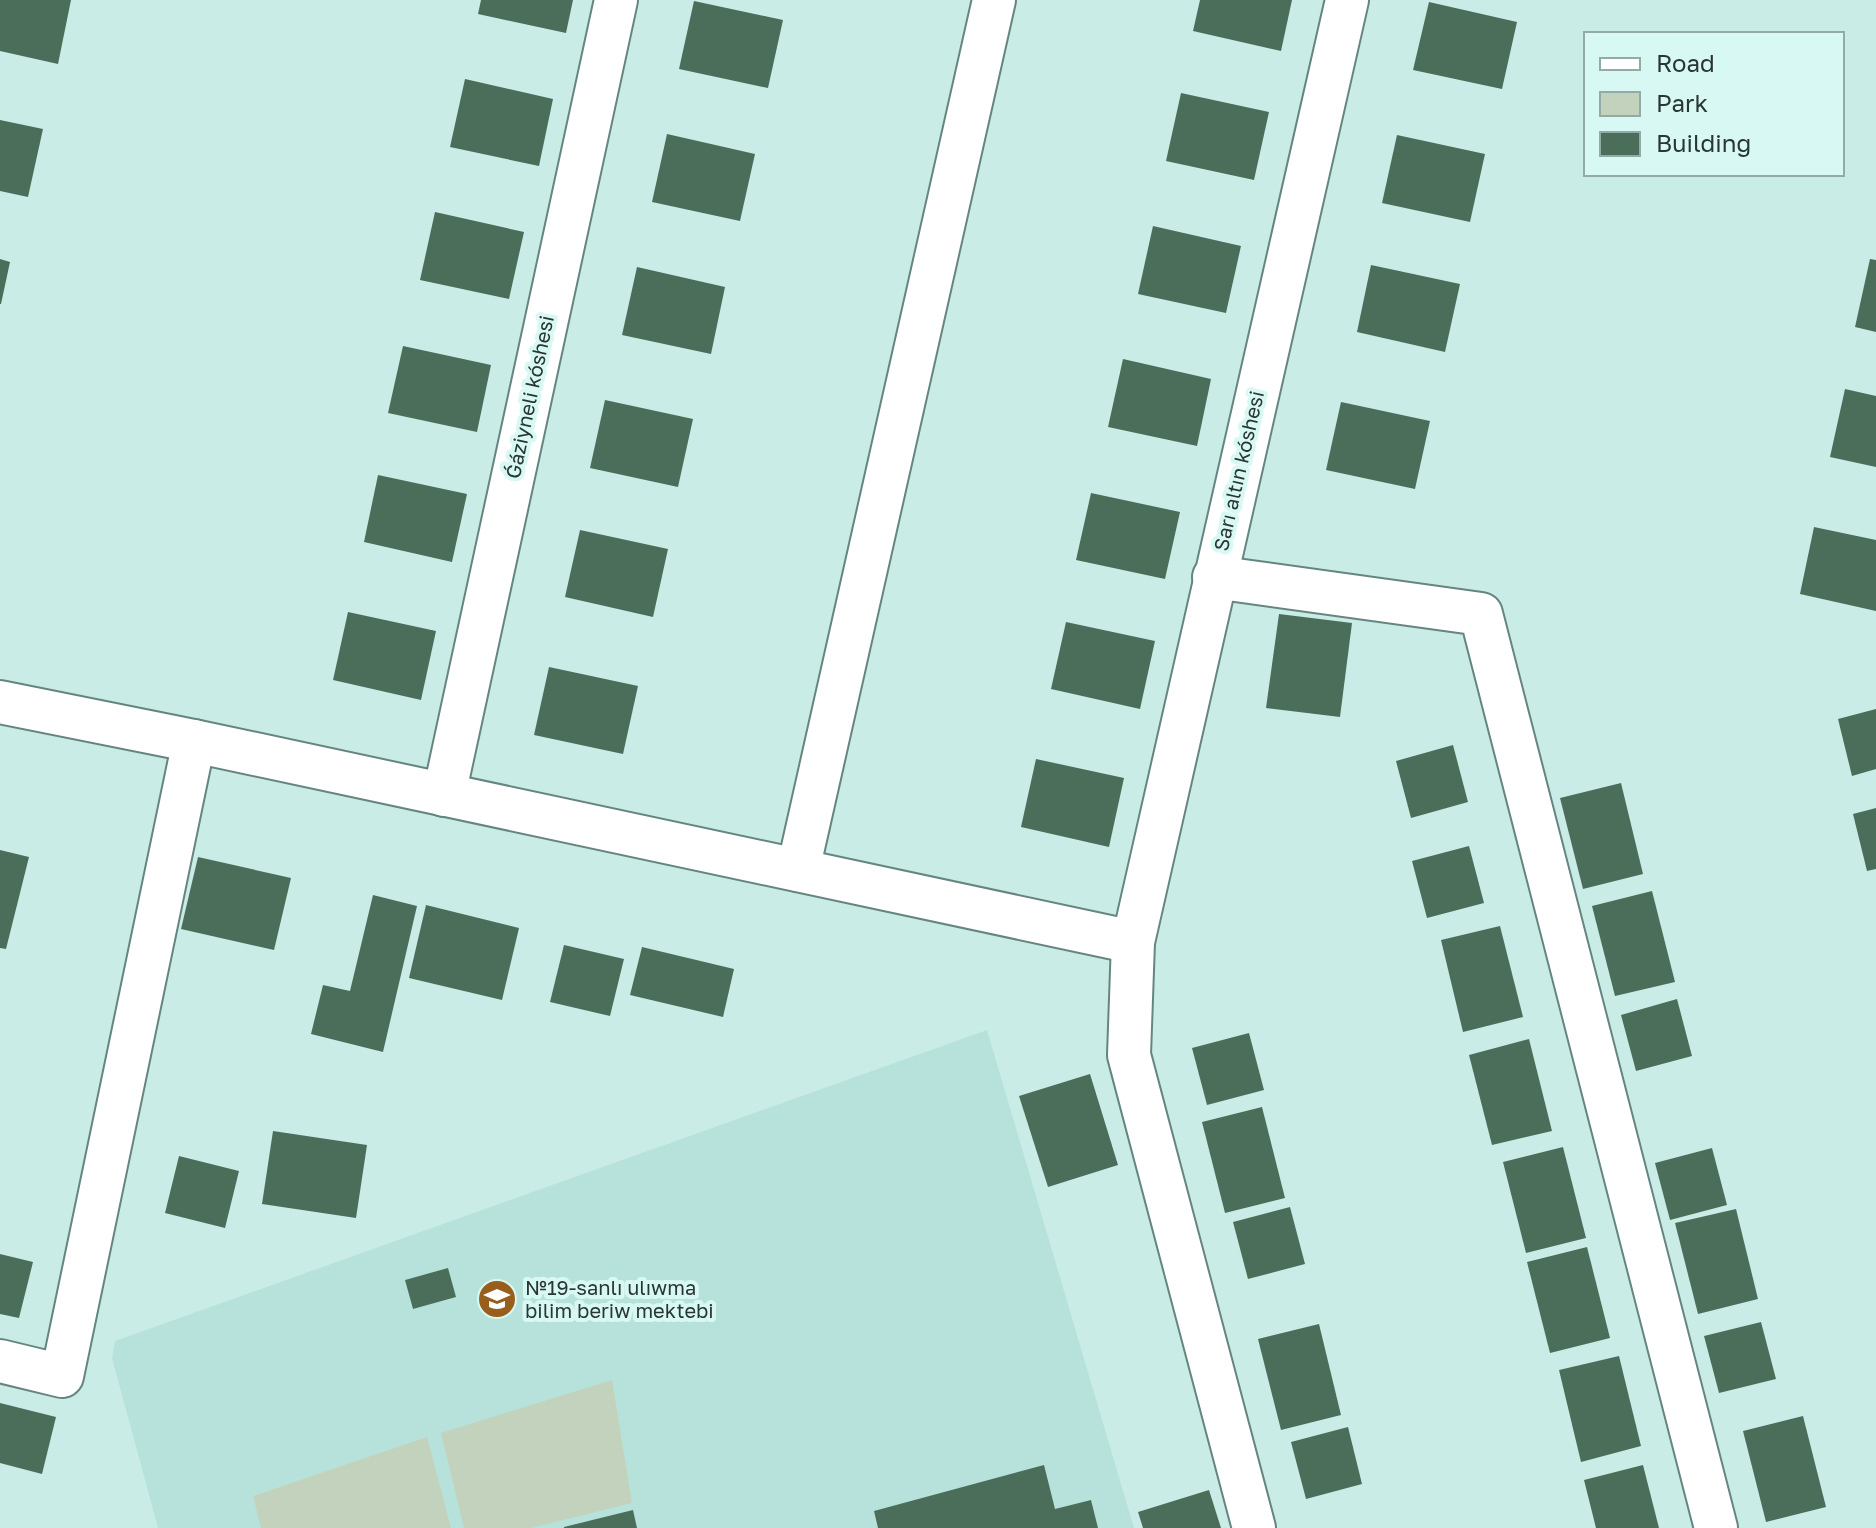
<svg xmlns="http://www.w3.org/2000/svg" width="1876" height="1528" viewBox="0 0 1876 1528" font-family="'Golos Text',sans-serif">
  <rect width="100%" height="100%" fill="#caece6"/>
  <path fill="#b7e2db" d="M987,1030L1134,1528H158L112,1358L115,1341Z"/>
  <g fill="#c3d2bc">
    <path d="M612,1380L632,1503L531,1528H464L441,1433Z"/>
    <path d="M427,1437L451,1528H261L253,1496Z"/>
  </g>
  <g fill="#4b6e5b">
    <path d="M0,0H71L58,64L0,51Z"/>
    <path d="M481,0H573L566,33L478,14Z"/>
    <path d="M1200,0H1292L1281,51L1193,31Z"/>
    <path d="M694,1L783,20L768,88L679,69Z"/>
    <path d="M1429,2L1517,22L1502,89L1413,70Z"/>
    <path d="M465,79L553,99L539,166L450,147Z"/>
    <path d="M1181,93L1269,112L1254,180L1166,161Z"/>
    <path d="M0,120L43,129L28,197L0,191Z"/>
    <path d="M667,134L755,154L740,221L652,202Z"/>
    <path d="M1397,135L1485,154L1470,222L1382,203Z"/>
    <path d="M435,212L524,232L509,299L420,280Z"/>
    <path d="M1153,226L1241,246L1226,313L1138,294Z"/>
    <path d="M0,259L10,262L1,304H0Z"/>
    <path d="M1870,259L1876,260V332L1855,327Z"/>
    <path d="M1371,265L1460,284L1445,352L1357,332Z"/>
    <path d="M637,267L725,287L711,354L622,335Z"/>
    <path d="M403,346L491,365L477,432L388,413Z"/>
    <path d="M1123,359L1211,379L1197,446L1108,427Z"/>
    <path d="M1845,389L1876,396V467L1830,457Z"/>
    <path d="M605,400L693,419L678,487L590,468Z"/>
    <path d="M1341,402L1430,421L1415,489L1326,470Z"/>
    <path d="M378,475L467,494L452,562L364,542Z"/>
    <path d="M1091,493L1180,512L1165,579L1076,560Z"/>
    <path d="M1814,527L1876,540V611L1800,594Z"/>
    <path d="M580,530L668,549L653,617L565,597Z"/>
    <path d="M348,612L436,631L421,700L333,680Z"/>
    <path d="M1279,614L1352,623L1340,717L1266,708Z"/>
    <path d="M1066,622L1155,641L1140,709L1051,689Z"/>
    <path d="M549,667L638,686L623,754L534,735Z"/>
    <path d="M1876,709V769L1852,776L1838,719Z"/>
    <path d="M1453,745L1468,802L1411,818L1396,761Z"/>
    <path d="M1036,759L1124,778L1109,847L1021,827Z"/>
    <path d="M1621,783L1643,874L1583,889L1560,798Z"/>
    <path d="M1876,808V869L1867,871L1853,814Z"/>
    <path d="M1469,846L1484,903L1427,918L1412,861Z"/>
    <path d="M0,850L29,857L6,949L0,948Z"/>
    <path d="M198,857L291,878L274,950L181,929Z"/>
    <path d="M1652,891L1675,982L1615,996L1592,906Z"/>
    <path d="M373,895L417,906L383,1052L311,1034L323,985L350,991Z"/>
    <path d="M426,905L519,928L502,1000L409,978Z"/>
    <path d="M1500,926L1523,1017L1463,1032L1441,940Z"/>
    <path d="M564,945L624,959L610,1016L550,1002Z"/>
    <path d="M642,947L734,969L723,1017L630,995Z"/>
    <path d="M1677,999L1692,1056L1636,1071L1621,1015Z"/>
    <path d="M1249,1033L1264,1090L1207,1105L1192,1048Z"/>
    <path d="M1529,1039L1552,1131L1492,1145L1469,1055Z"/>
    <path d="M1090,1074L1118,1165L1048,1187L1019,1096Z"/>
    <path d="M1262,1107L1285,1198L1225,1213L1202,1122Z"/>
    <path d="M273,1131L367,1145L356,1218L262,1204Z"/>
    <path d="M1563,1147L1586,1238L1526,1253L1503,1162Z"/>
    <path d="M1712,1148L1727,1205L1670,1220L1655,1163Z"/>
    <path d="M179,1156L239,1171L225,1228L165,1213Z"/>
    <path d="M1290,1207L1305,1264L1248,1279L1233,1222Z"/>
    <path d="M1736,1209L1758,1299L1698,1314L1675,1223Z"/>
    <path d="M1587,1247L1610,1338L1550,1353L1527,1262Z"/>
    <path d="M0,1254L33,1262L19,1318L0,1314Z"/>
    <path d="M448,1268L456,1297L413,1309L405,1280Z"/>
    <path d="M1761,1322L1776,1379L1719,1393L1704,1336Z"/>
    <path d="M1319,1324L1341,1415L1281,1430L1258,1339Z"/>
    <path d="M1619,1356L1641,1446L1581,1462L1559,1370Z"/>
    <path d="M0,1403L56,1417L42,1474L0,1463Z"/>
    <path d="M1803,1416L1826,1507L1766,1522L1743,1431Z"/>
    <path d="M1348,1427L1362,1484L1306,1499L1291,1442Z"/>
    <path d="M1044,1465L1055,1509L1091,1500L1098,1528H878L874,1511Z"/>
    <path d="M1643,1465L1659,1528H1596L1584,1480Z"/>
    <path d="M1209,1490L1221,1528H1143L1138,1512Z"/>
    <path d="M633,1510L637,1528H564V1527Z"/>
  </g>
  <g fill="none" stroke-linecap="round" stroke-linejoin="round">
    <g stroke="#668580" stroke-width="46">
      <g id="minor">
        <path d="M1214,577L1481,614L1716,1528"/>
        <path d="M0,702L194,741L1133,942"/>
        <path d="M444,795L616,0"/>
        <path d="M798,870L994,0"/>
        <path d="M0,1361L62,1376L194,741"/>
        <path d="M1254,1528L1129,1055L1133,942L1347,0"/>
      </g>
    </g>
    <use href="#minor" stroke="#fff" stroke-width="42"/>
  </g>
  <defs>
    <g id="school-disc" transform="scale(2)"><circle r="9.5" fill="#985e1c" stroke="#d8f9f3"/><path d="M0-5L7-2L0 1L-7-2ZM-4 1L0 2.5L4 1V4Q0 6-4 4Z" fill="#fff"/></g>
  </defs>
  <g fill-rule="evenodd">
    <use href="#school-disc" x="497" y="1299"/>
  </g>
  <g text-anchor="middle" stroke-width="8" stroke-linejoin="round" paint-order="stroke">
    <g font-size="20" fill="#293634" stroke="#d8f9f3">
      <text transform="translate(530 397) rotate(-78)" y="7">Ǵáziyneli kóshesi</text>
      <text transform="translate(1239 471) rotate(-77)" y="7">Sarı altın kóshesi</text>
    </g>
    <g font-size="20" fill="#293634" stroke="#d8f9f3" text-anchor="start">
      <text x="525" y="1295">№19-sanlı ulıwma<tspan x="525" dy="23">bilim beriw mektebi</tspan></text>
    </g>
  </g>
  <rect x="1584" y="32" width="260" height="144" fill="#d8f9f3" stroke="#92aba7" stroke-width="2"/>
  <rect x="1600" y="58" width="40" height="12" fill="#ffffff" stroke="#92aba7" stroke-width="2"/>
  <text x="1656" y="72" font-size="24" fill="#293634">Road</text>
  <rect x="1600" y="92" width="40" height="24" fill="#c3d2bc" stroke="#92aba7" stroke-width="2"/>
  <text x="1656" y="112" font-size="24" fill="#293634">Park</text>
  <rect x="1600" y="132" width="40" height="24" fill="#4b6e5b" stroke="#92aba7" stroke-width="2"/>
  <text x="1656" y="152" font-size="24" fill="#293634">Building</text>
</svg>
